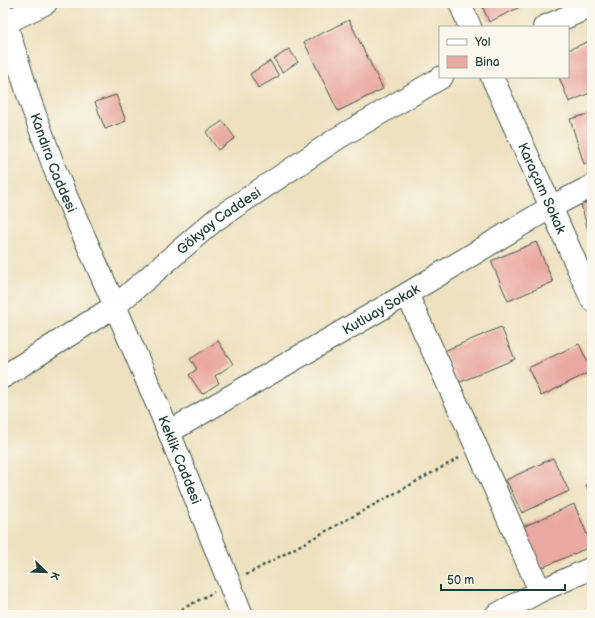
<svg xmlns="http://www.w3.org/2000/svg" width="595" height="618" viewBox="0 0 595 618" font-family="'Balsamiq Sans',sans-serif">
  <rect width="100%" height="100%" fill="#fbf7ec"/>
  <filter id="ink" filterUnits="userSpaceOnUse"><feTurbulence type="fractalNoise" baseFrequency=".025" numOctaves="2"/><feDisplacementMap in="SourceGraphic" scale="8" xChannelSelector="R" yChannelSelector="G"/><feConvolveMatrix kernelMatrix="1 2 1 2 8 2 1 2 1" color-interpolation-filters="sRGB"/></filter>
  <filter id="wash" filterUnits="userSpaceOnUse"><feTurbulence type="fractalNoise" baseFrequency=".012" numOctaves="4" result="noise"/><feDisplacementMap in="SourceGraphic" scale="16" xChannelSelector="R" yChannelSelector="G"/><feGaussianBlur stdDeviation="0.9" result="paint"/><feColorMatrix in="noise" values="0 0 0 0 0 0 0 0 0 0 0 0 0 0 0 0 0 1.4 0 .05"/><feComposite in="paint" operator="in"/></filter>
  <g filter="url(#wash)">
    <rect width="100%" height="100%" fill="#eee1c0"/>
    <g id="blocks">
      <g fill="#e9a8a1">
        <path d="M481,3H518L520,7L489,22Z"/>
        <path d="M349,20L383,89L338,111L304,42Z"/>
        <path d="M592,40V92L569,102L559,77H568V50Z"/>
        <path d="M289,49L298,62L282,72L274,59Z"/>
        <path d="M270,61L279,76L258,88L250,74Z"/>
        <path d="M116,95L126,121L105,129L95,102Z"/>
        <path d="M592,113V162L584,164L570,119Z"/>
        <path d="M223,121L235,138L218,150L206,132Z"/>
        <path d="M592,202V237L590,238L581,204Z"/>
        <path d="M536,242L553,282L508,301L491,261Z"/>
        <path d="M501,327L515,359L458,383L444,351Z"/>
        <path d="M218,341L233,364L215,376L219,383L202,394L189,375L197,369L190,359Z"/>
        <path d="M579,344L592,371L541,396L528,368Z"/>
        <path d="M553,458L569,491L522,513L506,480Z"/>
        <path d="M592,482V498L586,485Z"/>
        <path d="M574,504L592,546L541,568L523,527Z"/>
      </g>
    </g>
  </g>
  <g filter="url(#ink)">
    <use href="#blocks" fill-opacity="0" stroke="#3e5649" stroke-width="1"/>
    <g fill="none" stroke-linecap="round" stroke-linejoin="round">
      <g stroke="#3e5649" stroke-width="24">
        <g id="minor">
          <path d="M460,3L470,27"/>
          <path id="s1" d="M3,14L30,101L58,178L115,306L169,432L242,615"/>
          <path d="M3,24L46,3"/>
          <path d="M544,27L592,6"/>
          <path id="s2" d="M492,77L551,207L592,300"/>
          <path d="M407,294L477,448L540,591"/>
          <path id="s3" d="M3,377L115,306L215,220L338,138L442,77"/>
          <path id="s4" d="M169,432L407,294L551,207L592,186"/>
          <path d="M496,615L540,591L592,568"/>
        </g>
      </g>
      <g stroke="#3e5649" stroke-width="2.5" stroke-dasharray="3 3" stroke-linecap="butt">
        <path d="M246,575L461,457"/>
        <path d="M171,615L214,592"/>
      </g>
      <use href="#minor" stroke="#fff" stroke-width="22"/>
    </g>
  </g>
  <g text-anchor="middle" stroke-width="3" stroke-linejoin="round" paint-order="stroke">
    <g font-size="14" fill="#1f3d34" stroke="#fbf7ec">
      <text dy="5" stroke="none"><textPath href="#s1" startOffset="157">Kandıra Caddesi</textPath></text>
      <text dy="5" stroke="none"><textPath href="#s2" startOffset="122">Karaçam Sokak</textPath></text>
      <text dy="5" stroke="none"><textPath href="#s3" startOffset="267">Gökyay Caddesi</textPath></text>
      <text dy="5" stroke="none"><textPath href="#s4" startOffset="245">Kutluay Sokak</textPath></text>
      <text dy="5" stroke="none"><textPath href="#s1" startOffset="480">Keklik Caddesi</textPath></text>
    </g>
  </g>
  <rect width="595" height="618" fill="none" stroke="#fbf7ec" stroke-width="16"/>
  <rect x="439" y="26" width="130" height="52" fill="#fbf7ec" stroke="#a3ada2"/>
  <rect x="447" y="39" width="20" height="6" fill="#ffffff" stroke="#a3ada2"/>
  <text x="475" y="46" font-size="12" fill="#1f3d34">Yol</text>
  <rect x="447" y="56" width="20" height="12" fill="#e9a8a1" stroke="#a3ada2"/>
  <text x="475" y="66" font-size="12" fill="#1f3d34">Bina</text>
  <g transform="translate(46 572) rotate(113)" stroke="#fbf7ec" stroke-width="3" paint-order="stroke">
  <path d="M0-3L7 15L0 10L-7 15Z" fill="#1f3d34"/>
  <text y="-6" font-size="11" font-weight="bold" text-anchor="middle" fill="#1f3d34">K</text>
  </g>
  <path d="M441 584v6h124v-6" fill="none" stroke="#1f3d34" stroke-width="2"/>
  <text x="447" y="584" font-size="12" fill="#1f3d34" stroke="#fbf7ec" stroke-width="3" paint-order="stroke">50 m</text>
</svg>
